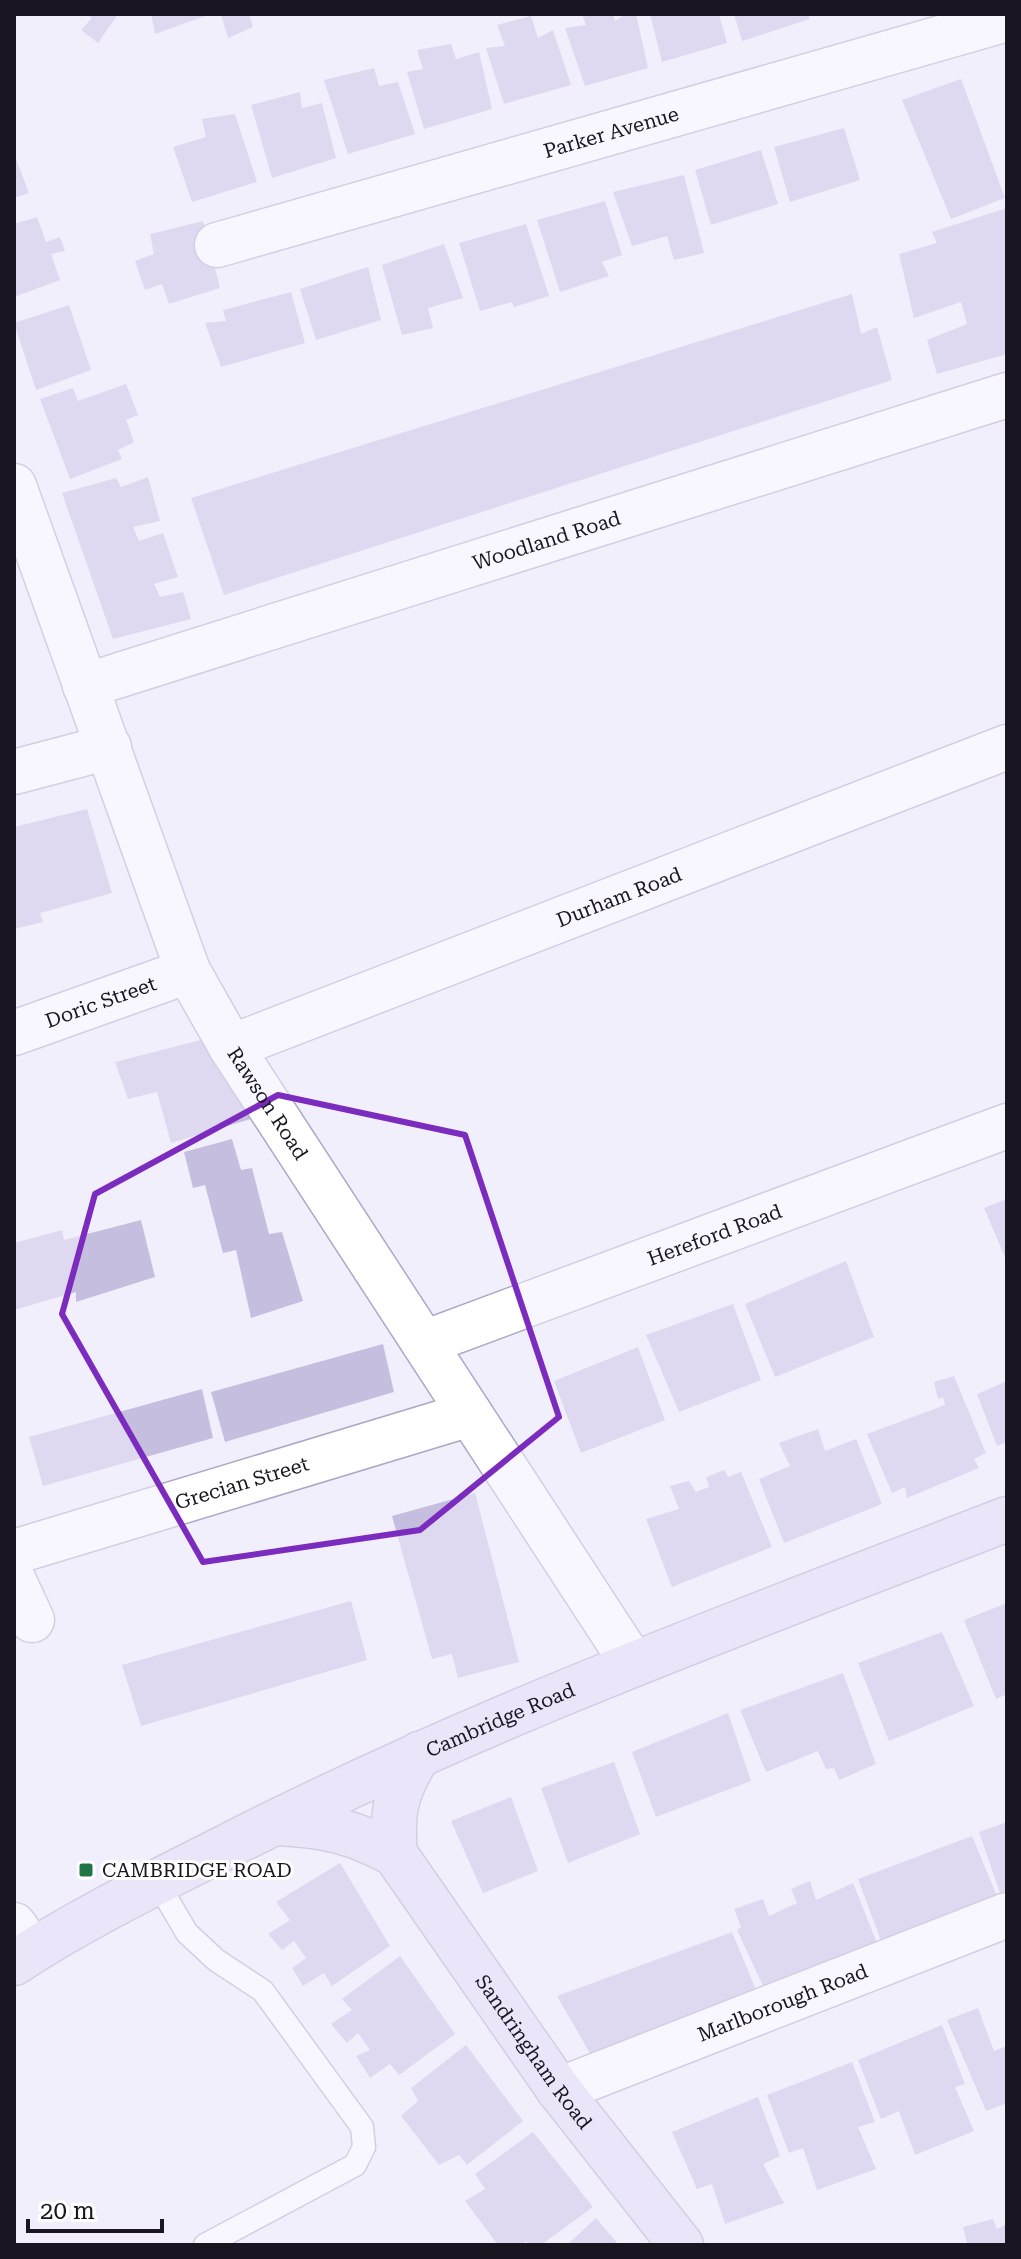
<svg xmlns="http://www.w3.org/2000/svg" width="1021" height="2259" viewBox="0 0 1021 2259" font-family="'Roboto Serif',serif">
  <rect width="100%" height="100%" fill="#f2effd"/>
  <g fill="#c5bedf">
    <path d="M85,14H118L98,43L81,30L92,18Z"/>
    <path d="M151,14H211L155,34Z"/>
    <path d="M221,14H249L253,27L228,38Z"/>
    <path d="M582,14H613L615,21L626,14H636L648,68L585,86L565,28L586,25Z"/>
    <path d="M650,14H719L727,43L662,62Z"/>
    <path d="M734,14H808L810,19L742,41Z"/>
    <path d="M531,16L538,38L553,30L571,85L504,104L486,48L505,46L497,25Z"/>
    <path d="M451,44L456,59L479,52L492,109L424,129L407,72L423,69L417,50Z"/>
    <path d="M374,68L379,86L398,82L415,134L348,154L324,80Z"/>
    <path d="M961,79L1005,198L951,219L902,100Z"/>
    <path d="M300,92L302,108L322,103L336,158L272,178L251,105Z"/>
    <path d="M235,114L257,182L192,202L173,147L206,137L202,119Z"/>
    <path d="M844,128L860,180L790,202L774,147Z"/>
    <path d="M761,150L778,204L711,225L695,170Z"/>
    <path d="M14,154L29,193L14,198Z"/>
    <path d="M684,175L704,253L674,260L667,236L632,246L613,192Z"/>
    <path d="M605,201L622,255L602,262L609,276L560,292L537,220Z"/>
    <path d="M1007,208V354L937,374L927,340L967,324L961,302L914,318L899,254L937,243L932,232Z"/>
    <path d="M37,217L46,242L60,237L65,251L51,254L60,280L14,297V224Z"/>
    <path d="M203,221L220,288L169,304L162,284L145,290L135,261L154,254L150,234Z"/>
    <path d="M526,224L549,296L514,307L512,302L480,311L459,243Z"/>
    <path d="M444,244L463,298L428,308L433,328L402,335L382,265Z"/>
    <path d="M368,267L381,320L316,340L300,289Z"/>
    <path d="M291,292L305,343L221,367L205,323L226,321L223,310Z"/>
    <path d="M852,294L861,334L877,327L892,380L224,595L191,498Z"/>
    <path d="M69,305L91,370L36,390L14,323Z"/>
    <path d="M126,384L138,415L126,420L134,442L118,450L122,459L70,479L40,399L73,388L78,401Z"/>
    <path d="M148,477L160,521L133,527L139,541L163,533L178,577L154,584L160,597L183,592L191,619L113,639L62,493L116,478L121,487Z"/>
    <path d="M87,809L112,893L40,913L43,922L14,929V827Z"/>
    <path d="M209,1038L254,1118L171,1143L157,1092L128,1099L115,1062Z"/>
    <path d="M232,1139L241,1170L252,1168L269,1234L282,1232L303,1301L251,1318L236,1250L223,1253L205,1185L193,1188L184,1152Z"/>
    <path d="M1007,1199V1262L984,1208Z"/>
    <path d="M141,1220L155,1277L76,1302V1292L14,1310V1243L62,1230L64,1240Z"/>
    <path d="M846,1261L874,1337L775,1377L745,1304Z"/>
    <path d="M733,1304L761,1380L679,1412L646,1335Z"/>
    <path d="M383,1344L394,1392L225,1442L211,1392Z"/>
    <path d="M638,1347L665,1420L581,1453L554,1381Z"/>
    <path d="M954,1376L986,1453L974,1459L979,1468L907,1498L905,1487L892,1493L867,1434L945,1405L943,1397L938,1399L934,1382Z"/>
    <path d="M1007,1381V1442L997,1446L977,1394Z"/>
    <path d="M202,1389L213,1438L43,1486L29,1437Z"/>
    <path d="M818,1429L825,1451L856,1439L882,1504L784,1543L759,1479L790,1466L779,1443Z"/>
    <path d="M724,1470L728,1477L741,1472L772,1547L672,1587L646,1519L679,1509L670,1486L689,1481L696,1492L709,1487L706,1477Z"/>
    <path d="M475,1493L519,1662L458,1678L452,1654L432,1659L392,1516Z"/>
    <path d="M351,1601L367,1660L141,1726L122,1665Z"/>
    <path d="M1007,1603V1694L996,1699L964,1620Z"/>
    <path d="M942,1632L974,1706L889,1741L858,1663Z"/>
    <path d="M843,1673L876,1764L839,1780L834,1768L826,1769L818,1751L766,1772L740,1710Z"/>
    <path d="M728,1713L751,1781L656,1817L632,1752Z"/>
    <path d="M614,1762L640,1834L568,1863L541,1788Z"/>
    <path d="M511,1797L538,1871L483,1893L451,1821Z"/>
    <path d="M1007,1822V1891L1000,1893L979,1832Z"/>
    <path d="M972,1836L997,1896L881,1941L858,1879Z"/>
    <path d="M340,1863L390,1946L332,1986L324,1973L303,1986L292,1968L306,1958L294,1941L282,1950L268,1934L290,1920L276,1902Z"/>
    <path d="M810,1881L816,1900L853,1883L877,1943L763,1986L737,1930L741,1927L734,1909L763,1899L769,1916L797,1903L791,1889Z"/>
    <path d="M732,1932L756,1990L591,2055L557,1996Z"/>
    <path d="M400,1956L455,2034L399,2075L390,2064L370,2078L356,2056L370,2050L358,2033L347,2043L331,2024L352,2010L342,1999Z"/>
    <path d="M978,2008L994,2051L1007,2046V2103L986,2111L947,2020Z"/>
    <path d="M942,2025L965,2084L955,2087L974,2131L915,2155L899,2111L881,2119L858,2060Z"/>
    <path d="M466,2045L523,2121L467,2165L459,2155L439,2165L401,2116L418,2101L411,2088Z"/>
    <path d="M852,2062L875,2122L858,2127L876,2169L817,2190L803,2148L789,2153L767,2095Z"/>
    <path d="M758,2097L780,2156L763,2164L784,2203L725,2224L712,2184L697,2189L672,2132Z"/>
    <path d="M533,2132L593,2207L541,2245H528L526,2241L521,2245H498L465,2201L485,2189L475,2174Z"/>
    <path d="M596,2218L619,2245H567Z"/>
    <path d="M993,2219L997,2229L1007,2224V2245H961L967,2242L963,2227Z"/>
  </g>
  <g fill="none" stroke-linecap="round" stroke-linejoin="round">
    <g stroke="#aea7c7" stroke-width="25">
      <path id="service" d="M157,1882L187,1933L216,1960L263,1991L362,2127L364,2147L355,2165L205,2245"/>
    </g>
    <g stroke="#aea7c7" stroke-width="47">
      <g id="minor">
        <path id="s1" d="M217,245L1007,19"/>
        <path id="s2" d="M14,486L188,971L231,1047L633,1664"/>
        <path id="s3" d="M85,686L1007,395"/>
        <path d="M14,772L109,747"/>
        <path id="s4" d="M14,1033L188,971"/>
        <path id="s5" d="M231,1047L1007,747"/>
        <path id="s6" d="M424,1343L1007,1126"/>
        <path id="s7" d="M14,1552L470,1414"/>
        <path d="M14,1581L32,1620"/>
        <path d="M14,1925L32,1951"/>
        <path id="s8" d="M559,2090L1007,1915"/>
      </g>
    </g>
    <g stroke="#aea7c7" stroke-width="47">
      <g id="secondary">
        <path id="s9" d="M276,1823C324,1825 352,1831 395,1854L559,2090L681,2245"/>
        <path d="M395,1854C391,1811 396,1791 419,1754"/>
        <path id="s10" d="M14,1963C81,1919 155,1883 226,1847C478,1718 744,1621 1007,1519"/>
      </g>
    </g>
    <use href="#service" stroke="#fff" stroke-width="22"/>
    <use href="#minor" stroke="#fff" stroke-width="44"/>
    <use href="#secondary" stroke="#e0daf1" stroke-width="44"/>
  </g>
  <path d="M0 0H1021V2259H0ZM278,1095L465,1135L559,1417L420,1530L203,1562L62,1314L95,1194Z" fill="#f2effd" fill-opacity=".55" fill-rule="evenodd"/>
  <path fill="none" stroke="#7b2cbf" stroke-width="6" stroke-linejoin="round" d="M278,1095L465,1135L559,1417L420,1530L203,1562L62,1314L95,1194Z"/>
  <rect fill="#217547" stroke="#fff" stroke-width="3" x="78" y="1862" width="16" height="16" rx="4"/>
  <g text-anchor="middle" stroke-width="6" stroke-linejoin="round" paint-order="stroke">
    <g font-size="20" fill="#191621" stroke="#fff">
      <text dy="7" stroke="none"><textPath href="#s1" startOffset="410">Parker Avenue</textPath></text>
      <text dy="7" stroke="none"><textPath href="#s3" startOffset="484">Woodland Road</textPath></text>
      <text dy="7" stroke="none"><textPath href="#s5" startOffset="416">Durham Road</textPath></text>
      <text dy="7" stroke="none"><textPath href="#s4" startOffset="92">Doric Street</textPath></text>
      <text dy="7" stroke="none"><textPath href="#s2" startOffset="670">Rawson Road</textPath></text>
      <text dy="7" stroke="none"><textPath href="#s6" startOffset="310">Hereford Road</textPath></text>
      <text dy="7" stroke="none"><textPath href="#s7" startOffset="238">Grecian Street</textPath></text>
      <text dy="7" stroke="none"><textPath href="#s10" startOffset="544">Cambridge Road</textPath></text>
      <text dy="7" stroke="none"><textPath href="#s8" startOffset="240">Marlborough Road</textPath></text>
      <text dy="7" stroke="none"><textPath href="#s9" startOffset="366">Sandringham Road</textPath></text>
    </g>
    <g font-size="20" fill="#191621" stroke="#fff" text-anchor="start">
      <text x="102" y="1877">CAMBRIDGE ROAD</text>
    </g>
  </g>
  <rect width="1021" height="2259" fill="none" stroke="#191621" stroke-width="32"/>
  <path d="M28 2219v12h134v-12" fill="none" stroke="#191621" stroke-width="4"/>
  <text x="40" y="2219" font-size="24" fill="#191621" stroke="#ffffff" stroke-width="6" paint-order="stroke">20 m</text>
</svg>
